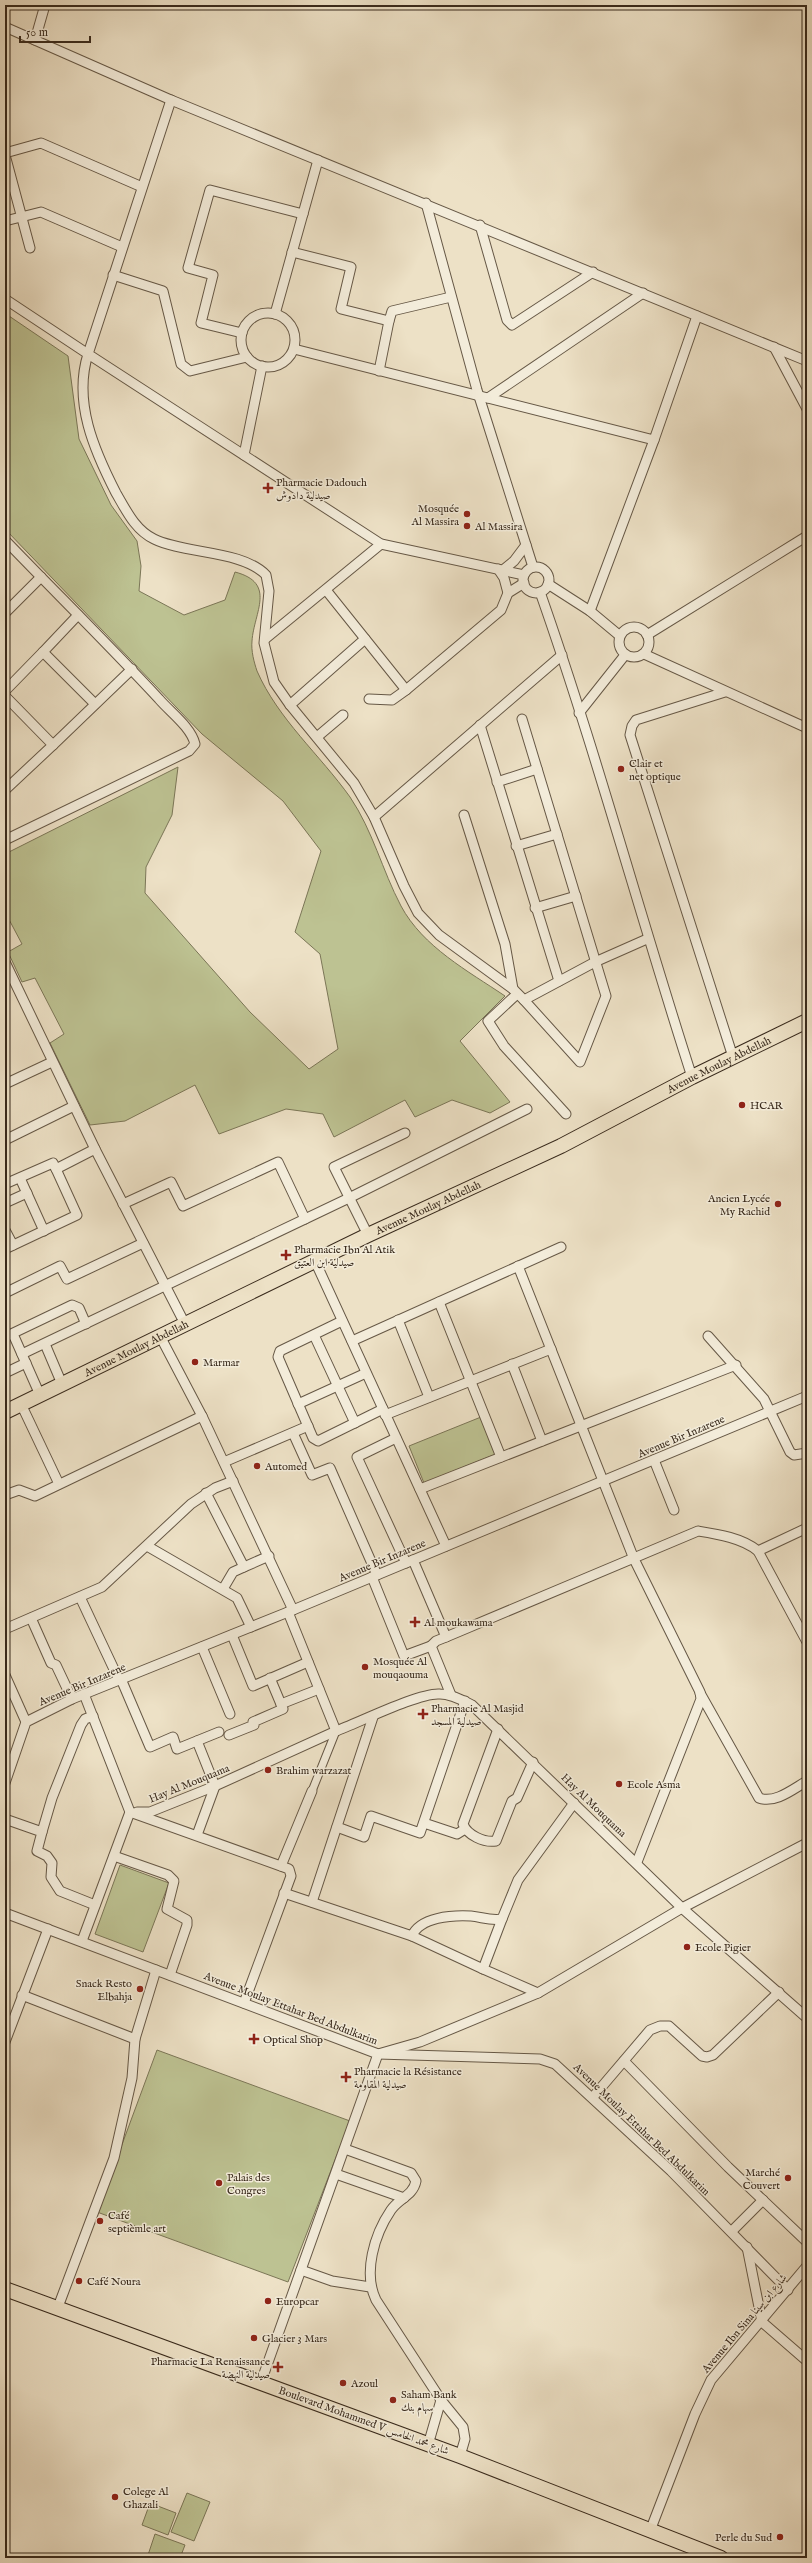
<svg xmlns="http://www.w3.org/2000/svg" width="812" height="2563" viewBox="0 0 812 2563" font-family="'IM FELL English',Amiri,serif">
  <rect width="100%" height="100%" fill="#ede1c6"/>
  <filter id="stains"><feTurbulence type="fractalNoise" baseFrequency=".005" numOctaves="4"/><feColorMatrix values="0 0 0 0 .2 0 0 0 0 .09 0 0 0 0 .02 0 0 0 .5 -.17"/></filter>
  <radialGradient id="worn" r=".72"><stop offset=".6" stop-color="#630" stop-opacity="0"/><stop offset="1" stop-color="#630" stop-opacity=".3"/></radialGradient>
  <g fill="#bdc292" stroke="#7b7657">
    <path d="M9,316L68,356L79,439L111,505L137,541L141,566L139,591L184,615L225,600L235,572C277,583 254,612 252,641C251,651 254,662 257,671C278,719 320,755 350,797C373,831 382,870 401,906C423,947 468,971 505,996L460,1041L510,1102L490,1113L452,1100L415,1117L405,1100L334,1137L323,1114L286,1109L219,1134L195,1085L125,1121L90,1125L50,1043L64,1034L35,978L22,982L8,952L22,944L5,912V854L178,767L172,815L146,867L145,893L250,1012L309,1069L338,1049L320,954L295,932L321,851L283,801L202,734L5,529V317Z"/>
    <path d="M481,1417L496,1454L424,1483L409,1446Z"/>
    <path d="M120,1865L169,1883L143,1952L95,1934Z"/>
    <path d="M157,2050L350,2121L288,2282L97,2212Z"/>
    <path d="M187,2493L210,2502L194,2541L171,2532Z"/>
    <path d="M150,2503L176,2513L168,2535L142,2525Z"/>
    <path d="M155,2534L185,2545L180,2558H147Z"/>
  </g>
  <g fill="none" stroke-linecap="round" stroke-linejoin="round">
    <g stroke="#665846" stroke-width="9">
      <path id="pedestrian" d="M312,1791L336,1731"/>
    </g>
    <g stroke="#665846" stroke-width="11">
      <g id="minor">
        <path d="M5,27L171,100L807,361"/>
        <path d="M35,40L45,5"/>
        <path d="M171,100L88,354L381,544L524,575"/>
        <path d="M5,153L41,143L142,187"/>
        <path d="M5,155L30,248"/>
        <path d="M426,203L477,390L533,567"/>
        <path d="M5,221L41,212L122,247"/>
        <path d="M480,225L507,320L512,325L593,272"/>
        <path d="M292,252L351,267L341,309L389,321L392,311L451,297"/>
        <path d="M113,275L163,291L181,364L190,371L247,357"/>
        <path d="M5,299L88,354C73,402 94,450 116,493C126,510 135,530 154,539C184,554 242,550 266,575L269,591L264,643L274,682L290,705L354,783L374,817L404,886L418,913L439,935L513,989L524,1000L595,962L647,939"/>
        <circle cx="268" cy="340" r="27"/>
        <path d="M275,314L318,160"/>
        <path d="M242,333L201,323L213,275L188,268L210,190L303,214"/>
        <path d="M774,347L807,409"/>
        <path d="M294,349L654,440L697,316"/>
        <path d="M379,371L389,321"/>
        <path d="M488,398L643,293"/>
        <path d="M244,455L262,366"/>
        <path d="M5,540C56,593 109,645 159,699C170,712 191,727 195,744L189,751L5,840"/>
        <circle cx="536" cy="580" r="13"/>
        <path d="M498,569L504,578L508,593"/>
        <path d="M503,570L514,561L526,545"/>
        <path d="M548,584L590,611L620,636"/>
        <path d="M326,590L406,690"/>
        <path d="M540,592C596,751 640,916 692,1077"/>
        <path d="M590,611L654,440"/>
        <path d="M5,613L41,577"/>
        <path d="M78,615L43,652L95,704"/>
        <circle cx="634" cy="642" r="15"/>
        <path d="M647,635L807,536"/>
        <path d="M265,639L381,544"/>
        <path d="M644,654L807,728"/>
        <path d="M5,691L43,652"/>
        <path d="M725,692L636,720L632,726L630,735L733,1057"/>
        <path d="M5,696L53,745L5,790"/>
        <path d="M369,699L392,700L406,690L501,610L508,593L524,583"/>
        <path d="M290,705L365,639"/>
        <path d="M579,713L625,655"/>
        <path d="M522,719L606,996L580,1062L524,1000"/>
        <path d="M480,725L559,981"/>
        <path d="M317,737L343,715"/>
        <path d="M53,745L132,669"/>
        <path d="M497,782L537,769"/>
        <path d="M464,815L505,944L513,989"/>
        <path d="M374,817L562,655"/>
        <path d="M516,846L557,834"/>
        <path d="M535,908L576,896"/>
        <path d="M5,962L95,1149L185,1324"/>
        <path d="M517,994L488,1021L504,1046L566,1114"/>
        <path d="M5,1084L52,1062"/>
        <path d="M7,1139L74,1106"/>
        <path d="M20,1178L44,1231"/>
        <path d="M5,1184L53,1163L56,1169L95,1149"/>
        <path d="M5,1203L27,1193"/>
        <path d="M123,1204L171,1182L183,1206L278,1162L305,1219"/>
        <path d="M5,1230L13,1245"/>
        <path d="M368,1235L334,1167L405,1133"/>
        <path d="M5,1249L77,1215L56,1169"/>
        <path d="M315,1261L446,1546"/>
        <path d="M518,1266L634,1559L700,1692L701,1699L637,1862"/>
        <path d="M5,1293L60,1266L67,1279L143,1243"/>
        <path d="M439,1302L501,1457"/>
        <path d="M398,1320L429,1397"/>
        <path d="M342,1321L280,1351L278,1357L313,1438L318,1441L383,1409"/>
        <path d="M13,1334L40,1395"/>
        <path d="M314,1335L355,1423"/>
        <path d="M160,1336L202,1416L293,1610"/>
        <path d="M708,1336L764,1399L790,1452L794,1455L807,1453"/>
        <path d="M5,1337L72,1305L79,1308L86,1324"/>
        <path d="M352,1341L561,1247"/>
        <path d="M45,1344L62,1384"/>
        <path d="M22,1354L349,1198L527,1109"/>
        <path d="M512,1364L542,1441"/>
        <path d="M5,1373L26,1363"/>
        <path d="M21,1404L59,1484"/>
        <path d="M298,1404L366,1373"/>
        <path d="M385,1415L551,1349"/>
        <path d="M293,1433L312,1475L330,1468L377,1575"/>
        <path d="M396,1438L357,1457L406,1563"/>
        <path d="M654,1460L674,1510"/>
        <path d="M224,1462L308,1426"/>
        <path d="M420,1489L736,1365"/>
        <path d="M206,1493L244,1567L269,1556"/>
        <path d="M5,1495L19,1490L35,1496L202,1416"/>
        <path d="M147,1546L237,1598L251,1627"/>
        <path d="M758,1551L807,1528"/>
        <path d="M413,1560L446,1637L698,1531C717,1534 743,1538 758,1551L807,1642"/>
        <path d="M372,1577L404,1656L431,1646"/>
        <path d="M223,1589L233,1572L244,1567"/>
        <path d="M80,1597L119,1680"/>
        <path d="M288,1612L336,1731C358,1723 420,1692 440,1694C451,1694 462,1700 472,1705L682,1908L807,2018"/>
        <path d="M31,1618L51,1663L56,1665L72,1699"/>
        <path d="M5,1629L102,1587L191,1504L215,1488L233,1481"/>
        <path d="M232,1635L253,1686L308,1662"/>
        <path d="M446,1637L436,1641L431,1646L451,1695"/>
        <path d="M202,1647L230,1714"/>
        <path d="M5,1675L26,1722"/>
        <path d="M121,1679L150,1747L173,1737L177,1749L219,1732"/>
        <path d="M700,1693L759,1798C775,1804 793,1789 807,1781"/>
        <path d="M84,1694L130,1812"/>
        <path d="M281,1704L319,1689"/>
        <path d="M498,1729L463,1824C467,1835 484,1843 496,1841L512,1801L517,1798L533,1762"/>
        <path d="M229,1735L254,1725L253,1722L283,1709L270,1678"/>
        <path d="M5,1783L26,1722L72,1699L293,1610L807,1396"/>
        <path d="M130,1812L289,1869L291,1876L244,2003"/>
        <path d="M137,1812H150L215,1786L336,1731"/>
        <path d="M5,1819L42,1832L37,1851L47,1856L52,1863L51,1877L60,1891L95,1905"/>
        <path d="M424,1823L457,1834L465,1829"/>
        <path d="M337,1827L364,1837L371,1816L420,1833L465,1701"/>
        <path d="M42,1832L52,1798L81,1725L85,1719L93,1716"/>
        <path d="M197,1835L215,1786L197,1741"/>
        <path d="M114,1856L168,1875L174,1881L167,1909L187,1920V1925L170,1975"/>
        <path d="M281,1866L312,1791"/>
        <path d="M284,1893L412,1936C420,1917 452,1915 471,1916C482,1917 490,1921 502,1919L518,1880L574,1803"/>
        <path d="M312,1902L373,1717"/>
        <path d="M5,1913L378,2054L540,2059L555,2064L671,2171L788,2290"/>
        <path d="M502,1919L483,1969L538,1993"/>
        <path d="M412,1936L483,1969"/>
        <path d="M82,1941L130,1812"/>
        <path d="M22,1995L135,2039"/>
        <path d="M5,2042L48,1929"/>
        <path d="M624,2061L728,2167L807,2242"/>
        <path d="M593,2097L650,2030L660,2026H669L702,2056L707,2057L713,2055L779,1992"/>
        <path d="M345,2149L411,2173L416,2181C413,2196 399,2198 391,2210C374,2235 363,2273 376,2300L441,2400L463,2427L465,2439L460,2456"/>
        <path d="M336,2174L404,2198"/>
        <path d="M732,2231L763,2200"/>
        <path d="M747,2247L762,2322L807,2361"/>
        <path d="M301,2270L332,2281L370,2287"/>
        <path d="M58,2307L114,2158L132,2078L135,2039L156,1970"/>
        <path d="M261,2382L378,2054L420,2042L538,1993L682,1908L807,1843"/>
        <path d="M428,2445L441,2400"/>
        <path d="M650,2531L695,2414L711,2380L807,2266"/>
      </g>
    </g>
    <g stroke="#392a1c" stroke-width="16">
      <g id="primary">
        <path id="s1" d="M5,1412L368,1235L561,1146L692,1077L807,1021"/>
        <path d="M5,2289L460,2456L721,2558"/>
      </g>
    </g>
    <use href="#pedestrian" stroke="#f3ecda" stroke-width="7"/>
    <use href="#minor" stroke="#f3ecda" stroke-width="9"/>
    <use href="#primary" stroke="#ede1c6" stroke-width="14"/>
  </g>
  <g fill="#8f2418" stroke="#f3ecda" stroke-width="1.5">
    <path d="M266 482h4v4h4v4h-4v4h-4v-4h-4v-4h4z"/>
    <circle cx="467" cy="514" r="4"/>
    <circle cx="467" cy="526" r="4"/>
    <circle cx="621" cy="769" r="4"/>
    <circle cx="742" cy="1105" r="4"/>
    <circle cx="778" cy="1204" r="4"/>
    <path d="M284 1249h4v4h4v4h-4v4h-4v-4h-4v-4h4z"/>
    <circle cx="195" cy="1362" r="4"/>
    <circle cx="257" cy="1466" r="4"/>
    <path d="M413 1616h4v4h4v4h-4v4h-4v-4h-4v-4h4z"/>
    <circle cx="365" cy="1667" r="4"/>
    <path d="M421 1708h4v4h4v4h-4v4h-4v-4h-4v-4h4z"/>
    <circle cx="268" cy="1770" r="4"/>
    <circle cx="619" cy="1784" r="4"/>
    <circle cx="687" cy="1947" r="4"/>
    <circle cx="140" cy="1989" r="4"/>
    <path d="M252 2033h4v4h4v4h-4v4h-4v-4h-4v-4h4z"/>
    <path d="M344 2071h4v4h4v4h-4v4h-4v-4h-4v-4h4z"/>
    <circle cx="788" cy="2178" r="4"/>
    <circle cx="219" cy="2183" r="4"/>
    <circle cx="100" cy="2221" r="4"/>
    <circle cx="79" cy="2281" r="4"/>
    <circle cx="268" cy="2301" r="4"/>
    <circle cx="254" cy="2338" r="4"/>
    <path d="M276 2361h4v4h4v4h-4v4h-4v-4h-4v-4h4z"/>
    <circle cx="343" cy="2383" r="4"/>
    <circle cx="393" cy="2400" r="4"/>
    <circle cx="115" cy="2497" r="4"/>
    <circle cx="780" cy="2537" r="4"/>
  </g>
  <g text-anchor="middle" stroke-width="3" stroke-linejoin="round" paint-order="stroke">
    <g font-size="11" fill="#392a1c" stroke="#f3ecda" text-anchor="start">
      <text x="276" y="486">Pharmacie Dadouch<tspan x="276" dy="13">صيدلية دادوش</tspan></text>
      <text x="459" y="512" text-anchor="end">Mosquée<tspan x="459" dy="13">Al Massira</tspan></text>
      <text x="475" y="530">Al Massira</text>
      <text x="629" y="767">Clair et<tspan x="629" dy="13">net optique</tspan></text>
      <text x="750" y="1109">HCAR</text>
      <text x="770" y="1202" text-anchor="end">Ancien Lycée<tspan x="770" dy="13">My Rachid</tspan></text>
      <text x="294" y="1253">Pharmacie Ibn Al Atik<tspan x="294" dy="13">صيدلية ابن العتيق</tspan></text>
      <text x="203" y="1366">Marmar</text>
      <text x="265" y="1470">Automed</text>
      <text x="424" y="1626">Al moukawama</text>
      <text x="373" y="1665">Mosquée Al<tspan x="373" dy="13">mouqaouma</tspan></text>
      <text x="431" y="1712">Pharmacie Al Masjid<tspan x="431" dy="13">صيدلية المسجد</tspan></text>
      <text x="276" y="1774">Brahim warzazat</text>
      <text x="627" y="1788">Ecole Asma</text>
      <text x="695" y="1951">Ecole Pigier</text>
      <text x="132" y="1987" text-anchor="end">Snack Resto<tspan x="132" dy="13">Elbahja</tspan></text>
      <text x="263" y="2043">Optical Shop</text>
      <text x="354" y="2075">Pharmacie la Résistance<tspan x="354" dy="13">صيدلية المقاومة</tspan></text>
      <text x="780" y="2176" text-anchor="end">Marché<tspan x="780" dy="13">Couvert</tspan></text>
      <text x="227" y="2181">Palais des<tspan x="227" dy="13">Congres</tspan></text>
      <text x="108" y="2219">Café<tspan x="108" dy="13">septièmle art</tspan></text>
      <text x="87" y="2285">Café Noura</text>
      <text x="276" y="2305">Europcar</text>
      <text x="262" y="2342">Glacier 3 Mars</text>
      <text x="270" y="2365" text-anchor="end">Pharmacie La Renaissance<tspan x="270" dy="13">صيدلية النهضة</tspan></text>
      <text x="351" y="2387">Azoul</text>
      <text x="401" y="2398">Saham Bank<tspan x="401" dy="13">سهام بنك</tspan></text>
      <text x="123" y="2495">Colege Al<tspan x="123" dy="13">Ghazali</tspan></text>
      <text x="772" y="2541" text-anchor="end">Perle du Sud</text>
    </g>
    <g font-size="11" fill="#392a1c" stroke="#f3ecda">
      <text dy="4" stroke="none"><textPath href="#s1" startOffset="794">Avenue Moulay Abdellah</textPath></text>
      <text dy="4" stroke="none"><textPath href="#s1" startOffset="470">Avenue Moulay Abdellah</textPath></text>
      <text dy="4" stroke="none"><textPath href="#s1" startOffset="146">Avenue Moulay Abdellah</textPath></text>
      <text transform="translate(681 1436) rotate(-23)" y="4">Avenue Bir Inzarene</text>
      <text transform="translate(382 1560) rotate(-23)" y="4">Avenue Bir Inzarene</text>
      <text transform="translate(82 1684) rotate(-23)" y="4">Avenue Bir Inzarene</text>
      <text transform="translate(189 1783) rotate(-22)" y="4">Hay Al Mouquama</text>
      <text transform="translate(594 1805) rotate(44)" y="4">Hay Al Mouquama</text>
      <text transform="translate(291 2008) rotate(21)" y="4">Avenue Moulay Ettahar Bed Abdulkarim</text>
      <text transform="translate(642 2129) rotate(44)" y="4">Avenue Moulay Ettahar Bed Abdulkarim</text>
      <text transform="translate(744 2323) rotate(-50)" y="4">Avenue Ibn Sina شارع ابن سينا</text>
      <text transform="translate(364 2420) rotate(20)" y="4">Boulevard Mohammed V شارع محمد الخامس</text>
    </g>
  </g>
  <rect width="812" height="2563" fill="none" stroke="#ede1c6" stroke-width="20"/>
  <rect x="6" y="6" width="800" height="2551" fill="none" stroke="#392a1c" stroke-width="2"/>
  <rect x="10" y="10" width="792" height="2543" fill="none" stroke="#392a1c"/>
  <path d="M20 36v6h70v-6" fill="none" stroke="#392a1c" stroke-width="2"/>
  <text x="26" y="36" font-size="12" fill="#392a1c" stroke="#f3ecda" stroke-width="3" paint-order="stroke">50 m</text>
  <rect width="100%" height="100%" filter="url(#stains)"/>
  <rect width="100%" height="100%" fill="url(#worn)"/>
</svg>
